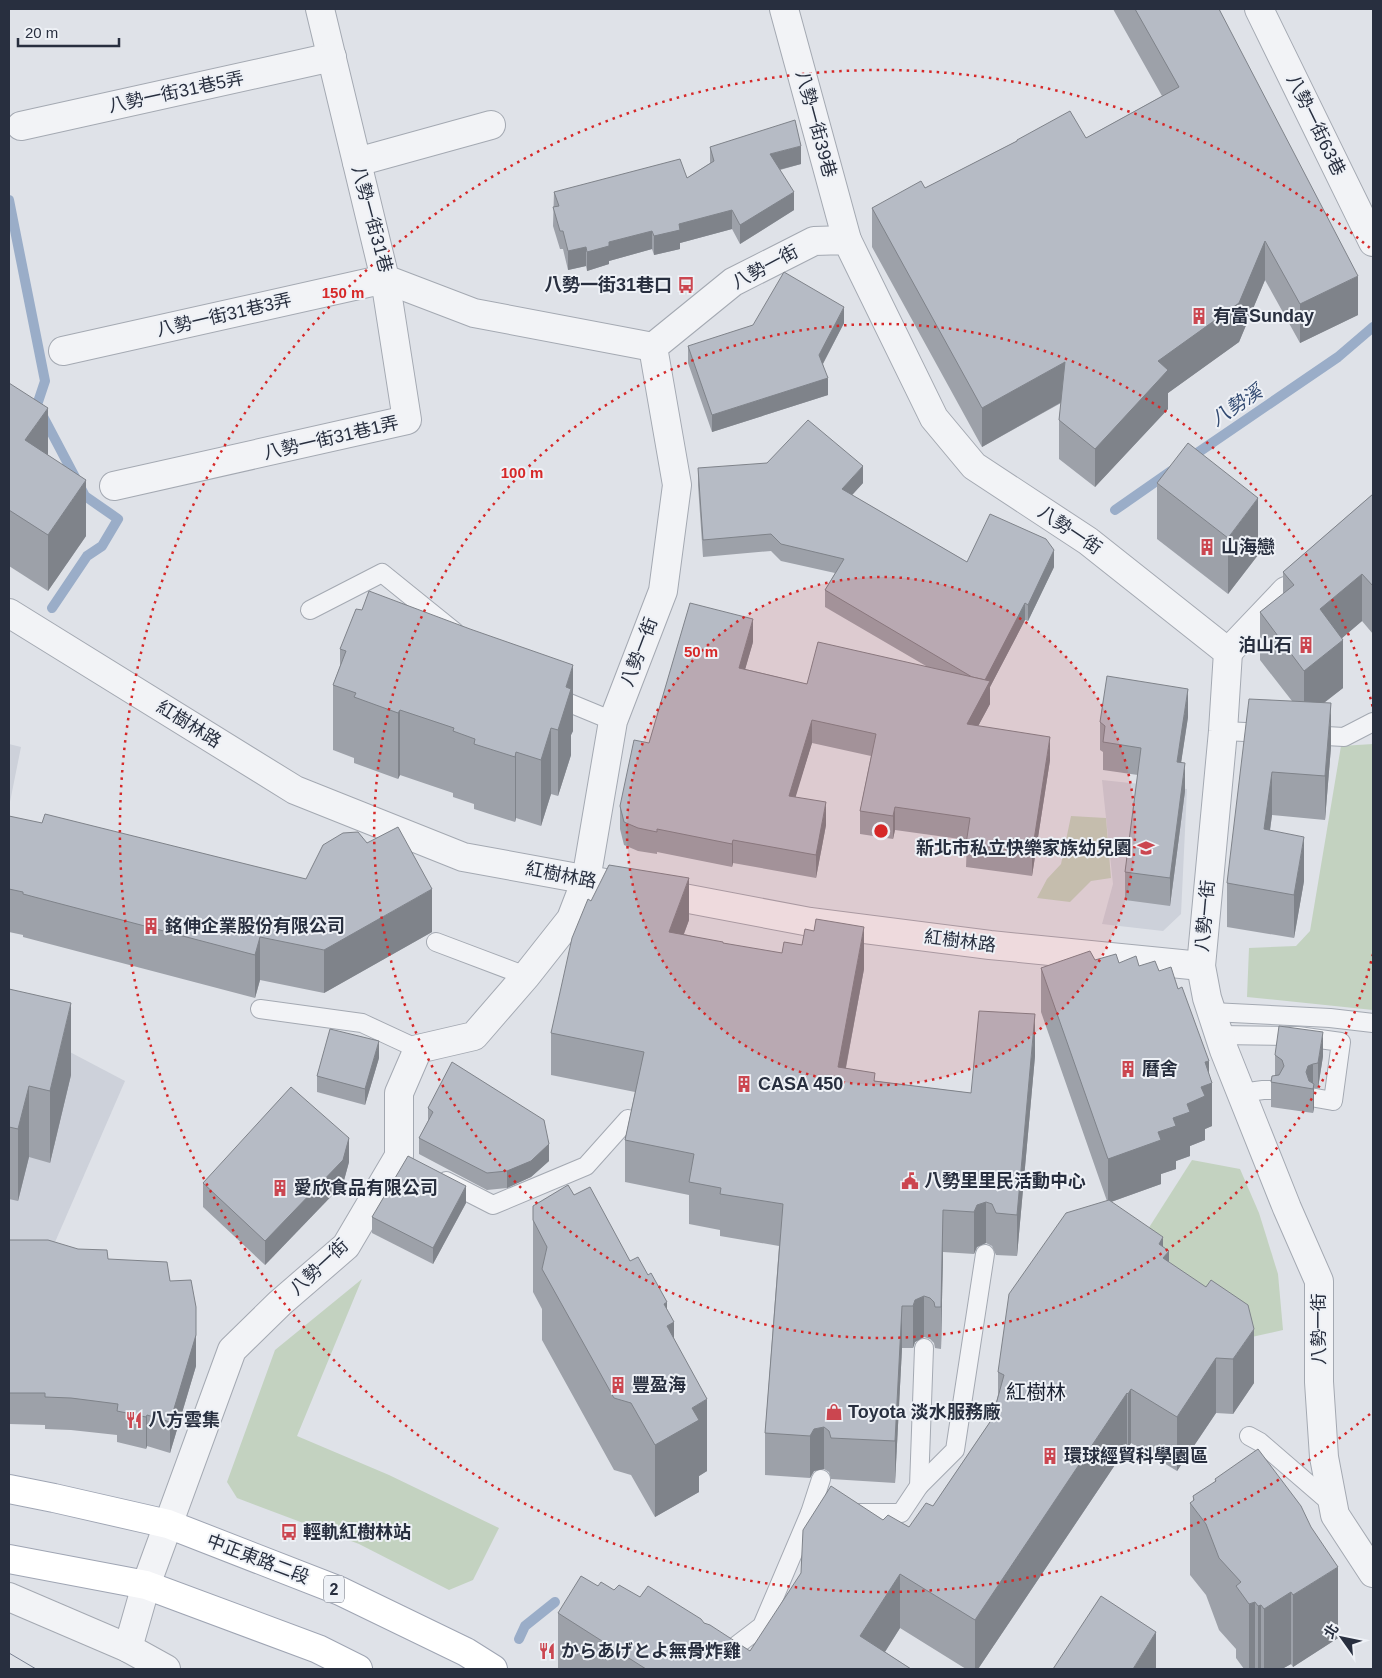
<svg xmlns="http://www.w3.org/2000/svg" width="1382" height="1678" viewBox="0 0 1382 1678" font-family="Arial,'Noto Sans TC','Noto Sans JP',sans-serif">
  <rect width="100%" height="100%" fill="#dfe2e8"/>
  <g fill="#cdd1da">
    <path d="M9,744L21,747L9,807Z"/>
    <path d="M1102,780L1187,789L1181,914L1163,931L1102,924L1113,884Z"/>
    <path d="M9,1020L125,1081L52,1249L9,1252Z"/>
  </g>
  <g fill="#c3d2c0">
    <path d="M1373,744V1010L1247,997L1249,948L1296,946L1310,931L1341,746Z"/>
    <path d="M1071,816L1106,818L1111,878L1091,881L1070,902L1037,898L1047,879L1061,864Z"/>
    <path d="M1192,1160L1240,1169L1259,1213L1278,1274L1283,1330L1238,1340L1129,1259Z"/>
    <path d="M362,1279L297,1436L389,1475L499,1528L473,1580L449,1590L359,1544L237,1498L227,1482L275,1350Z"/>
  </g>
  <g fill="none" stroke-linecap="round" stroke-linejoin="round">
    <g stroke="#9aadc8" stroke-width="10">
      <path d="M9,200L45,381L37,405L85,496L118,519L102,546L87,556L52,608"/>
      <path d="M1187,460L1338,357L1373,327"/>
      <path d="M1115,510L1171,471"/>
      <path d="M519,1639L525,1626L555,1602"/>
    </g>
    <g stroke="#a4a9b2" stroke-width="20">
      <g id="service">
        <path d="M310,610L382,573L455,632"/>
        <path d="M550,695L613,721"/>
        <path d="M1223,731L1267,733"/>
        <path d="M1308,735L1344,737L1373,722"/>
        <path d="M436,942L526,976"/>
        <path d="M260,1009L362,1023L418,1049"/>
        <path d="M1212,1012L1330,1018L1373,1023"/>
        <path d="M1219,1035L1298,1036L1341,1042L1333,1101L1316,1098"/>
        <path d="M1241,1093L1263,1090H1273"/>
        <path d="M446,1181L493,1205L586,1166L628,1119"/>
        <path d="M1249,1436L1260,1442L1333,1505"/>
        <path d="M919,1486L955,1450L985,1254"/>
        <path d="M810,1513H901L919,1486L924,1348"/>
        <path d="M710,1669L715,1662L762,1626L810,1513L821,1479"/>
      </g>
    </g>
    <g stroke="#a4a9b2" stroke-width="30">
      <g id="minor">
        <path d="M320,9L385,279L474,313L653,347"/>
        <path d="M784,9L847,240"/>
        <path d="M1259,9L1373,242"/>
        <path d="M21,126L332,57"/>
        <path d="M357,162L491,125"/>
        <path d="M63,351L385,279L407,420L114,486"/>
        <path d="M9,613L295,790L463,857L605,883"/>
        <path d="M1228,652L1286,591"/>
        <path d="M652,892L810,922L990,945L1201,966"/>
        <path d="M9,1597L128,1648L166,1669"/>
        <path d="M128,1648L146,1585L232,1350L280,1303L346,1246L399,1156V1093L418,1049L474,1036L526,976L571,919L586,880L613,721L663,591L677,485L653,347L733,282L814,241L847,240L934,418L974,466L1088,541L1228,652L1223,731L1201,966L1207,998L1224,1050L1287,1208L1319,1281V1382L1324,1457L1335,1515L1373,1573"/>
      </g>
    </g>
    <g stroke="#9fa5b3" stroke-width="30">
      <g id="primary">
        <path d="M9,1489L54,1498L168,1524L340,1591L466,1652L493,1669"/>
        <path d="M9,1559L146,1585L318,1649L358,1669"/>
      </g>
    </g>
    <use href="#service" stroke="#f2f3f6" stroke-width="18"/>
    <use href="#minor" stroke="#f2f3f6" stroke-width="28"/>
    <use href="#primary" stroke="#fff" stroke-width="28"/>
    <path stroke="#798091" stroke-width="1" d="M9,1653L36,1669"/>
  </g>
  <g fill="#9da1a9">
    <path d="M1113,9H1219L1358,315L1300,343L1265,280L1239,342L1168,393V409L1095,487L1059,459V420L1061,403L982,447L872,247V208L925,188L1017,141V140L1086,138L1162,96Z"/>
    <path d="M710,147L801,164L780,170L794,210L740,244L732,229L680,243V249L654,255L652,249L609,261V264L587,271L586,266L568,270L563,249H560L553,226L554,192L687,178L710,163Z"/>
    <path d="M844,323L823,364L828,395L712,432L688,363V346Z"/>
    <path d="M9,383L48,455L86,536L48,591L9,566Z"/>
    <path d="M698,468L863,483L852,495L967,562L1054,567L1028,621L1025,620L990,687V704L978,726L1050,760L1032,876L966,867L967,840L895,830L893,839L860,834V811L871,756L812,743L795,797L826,825L816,878L733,863L732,867L657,852V854L638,851L624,845L620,829V806L649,743L753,642L745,669L807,684L926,666L825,607V590L835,573L781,561L771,551L703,557L698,485Z"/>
    <path d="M1157,483L1258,555L1228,594L1157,539Z"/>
    <path d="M1373,494V634L1362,621L1342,638L1343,688L1324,703L1331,747L1325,820L1272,815L1270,830L1304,881L1294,938L1227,927V883L1292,701L1260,660V612L1283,594V572Z"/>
    <path d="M340,649L573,731L571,735V755L558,796L551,794L541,826L516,818L515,822L474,809V804L453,797V793L400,775L398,779L354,763V758L333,750V685L340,666Z"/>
    <path d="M1188,717L1181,762L1185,791L1170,906L1125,900V872L1138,775L1103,770V752L1100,750V722Z"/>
    <path d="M9,816L432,932L324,993L260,980L255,998L23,937V935L9,932Z"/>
    <path d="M591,901L689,920L684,934L723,944L864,969L846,1068L875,1081L971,1093L1035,1056L1017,1256L996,1255L992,1246L986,1243L977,1247L974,1254L943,1252L941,1349L935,1348L934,1343L930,1339L924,1337L915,1342L913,1348H902L895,1483L831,1479L829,1472L824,1469L814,1471L810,1478L765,1475V1433L779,1246L720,1236V1230L689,1224V1195L625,1182V1140L635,1092L551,1075V1033Z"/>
    <path d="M1095,960L1139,966L1159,971L1209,1076L1212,1126L1205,1129V1140L1190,1146V1156L1176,1161V1169L1161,1174V1184L1111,1202L1163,1247L1169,1262L1254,1383L1233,1414L1216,1413L1177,1471L1131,1443L1128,1448L1127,1447L978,1669H966L900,1628L885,1652L911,1669H560L558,1668V1613L598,1586L640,1597L704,1623L750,1651L883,1520L909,1527L933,1506L992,1419L998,1395V1372L1107,1201L1041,1012V968Z"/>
    <path d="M9,989L71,1075L50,1163L29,1157L18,1201L9,1199Z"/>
    <path d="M1275,1055L1323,1056L1318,1088H1314V1108L1313,1113L1271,1107V1082L1275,1075Z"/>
    <path d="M379,1058L365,1105L317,1092V1076Z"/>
    <path d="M428,1108L549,1161L531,1177L507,1188L487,1190L419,1154V1138L428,1121Z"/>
    <path d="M349,1162L343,1184L265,1265L203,1207V1183Z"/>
    <path d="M574,1195L630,1261L648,1275L674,1338L707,1471L699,1476V1492L655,1517L631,1475L614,1470L542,1340V1309L533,1292V1206Z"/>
    <path d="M466,1203L433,1264L372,1233V1217Z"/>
    <path d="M9,1240L108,1259L170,1281L196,1366L170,1453L147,1446L146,1449L117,1442V1435L71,1430L45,1429V1425L9,1424Z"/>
    <path d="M1215,1479L1338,1638L1293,1667L1291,1664L1282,1669H1244L1236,1658V1649L1219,1630L1206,1595L1190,1575V1503L1193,1501V1496L1215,1482Z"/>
  </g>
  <g fill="#7f838a">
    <path d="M801,146V164L770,172V154Z"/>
    <path d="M794,192V210L740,244V225Z"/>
    <path d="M732,210V229L680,243V249L654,255V236L679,224Z"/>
    <path d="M652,231V249L609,261V264L587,271V252L609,242Z"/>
    <path d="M1265,241V280L1239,342L1168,393V409L1095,487V449L1158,361Z"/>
    <path d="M586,247V266L568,270V251Z"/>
    <path d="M1358,276V315L1300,343V304Z"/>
    <path d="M844,307V323L819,371V355Z"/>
    <path d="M1065,362V400L982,447V408Z"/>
    <path d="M828,378V395L712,432V415Z"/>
    <path d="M48,408V464L25,440Z"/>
    <path d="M863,466V483L842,506V489Z"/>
    <path d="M86,480V536L48,591V535Z"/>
    <path d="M1258,498V555L1228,594V538Z"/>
    <path d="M1054,550V567L1028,621V605Z"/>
    <path d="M1362,574V621L1320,657V609Z"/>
    <path d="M1025,603V620L990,687V704L967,747V724L983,683Z"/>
    <path d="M753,619V642L739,691V668Z"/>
    <path d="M1343,640V688L1304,718V671Z"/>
    <path d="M573,665V731L571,735V755L558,796V730L566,687Z"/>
    <path d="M1188,689V717L1177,790V762Z"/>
    <path d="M1331,703V747L1325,820V776Z"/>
    <path d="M400,710V775L398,779V713Z"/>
    <path d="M812,720V743L789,819V796Z"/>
    <path d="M551,728V794L541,826V760Z"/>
    <path d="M1050,737V760L1032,876V853Z"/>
    <path d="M516,752V818L515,822V757Z"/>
    <path d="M1185,763V791L1170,906V878Z"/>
    <path d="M1272,772V815L1264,873V829Z"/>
    <path d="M826,802V825L816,878V855Z"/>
    <path d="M895,807V830L893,839V816Z"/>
    <path d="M1304,837V881L1294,938V895Z"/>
    <path d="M733,840V863L732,867V844Z"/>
    <path d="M689,878V920L669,973V932Z"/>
    <path d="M432,889V932L324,993V950Z"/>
    <path d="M864,927V969L838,1109V1067Z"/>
    <path d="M260,937V980L255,998V955Z"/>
    <path d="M71,1003V1075L50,1163V1091Z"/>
    <path d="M1035,1014V1056L1017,1256V1215Z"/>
    <path d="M1323,1032V1056L1318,1088V1063Z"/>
    <path d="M379,1041V1058L365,1105V1089Z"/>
    <path d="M1209,1061V1083H1212V1126L1205,1129V1140L1190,1146V1156L1176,1161V1169L1161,1174V1184L1108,1203V1159L1158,1132L1187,1104L1201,1087L1205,1062Z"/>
    <path d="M1313,1064V1088L1312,1089L1306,1072L1308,1066Z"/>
    <path d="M1314,1084V1108L1313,1113V1089Z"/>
    <path d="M29,1086V1157L18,1201V1129Z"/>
    <path d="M349,1138V1162L343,1184L265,1265V1241Z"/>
    <path d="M549,1144V1161L531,1177L507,1188V1171Z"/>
    <path d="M466,1186V1203L433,1264V1248Z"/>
    <path d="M986,1202V1243L977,1247L974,1254V1212L977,1205Z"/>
    <path d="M943,1210V1252L941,1349V1307Z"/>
    <path d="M1163,1237V1292L1159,1244Z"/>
    <path d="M1169,1251V1305L1163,1258Z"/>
    <path d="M924,1296V1337L915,1342L913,1348V1306L915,1300Z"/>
    <path d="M667,1302V1326L674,1322V1393L664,1304Z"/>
    <path d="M902,1306V1348L895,1483V1441Z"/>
    <path d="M196,1307V1366L170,1453V1422Z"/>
    <path d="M1254,1329V1383L1233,1414V1359Z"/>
    <path d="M1216,1358V1413L1177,1471V1417Z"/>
    <path d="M1131,1389V1443L1128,1448V1394Z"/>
    <path d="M1127,1393V1447L978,1669H975V1620Z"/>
    <path d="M707,1399V1471L699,1476V1492L655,1517V1445L692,1408Z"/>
    <path d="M147,1415V1446L146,1449V1417Z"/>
    <path d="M824,1427V1469L814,1471L810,1478V1436L814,1429Z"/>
    <path d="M1338,1567V1638L1293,1667V1595Z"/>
    <path d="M900,1574V1628L874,1669L860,1636Z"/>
    <path d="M1291,1592V1664L1282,1669H1264V1609Z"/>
    <path d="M1255,1602V1669H1249V1604Z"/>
    <path d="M1261,1605V1669H1258V1606Z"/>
    <path d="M1156,1632V1669H1133Z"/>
  </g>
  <g fill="#b6bbc5" stroke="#7f838a">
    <path d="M1135,9H1219L1358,276L1300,304L1265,241L1239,303L1158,361L1168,370L1095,449L1059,420L1065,362L982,408L872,208L921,181L925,188L1017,141V140L1070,111L1086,138L1179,87Z"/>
    <path d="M795,120L801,146L770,154L794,192L740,225L732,210L679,224L680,230L654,236L652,231L609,242V246L587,252L586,247L568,251L563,231H560L553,207L559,206L554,192L680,159L687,178L714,161L710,147Z"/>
    <path d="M784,272L844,307L819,355L828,378L712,415L688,346L753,325Z"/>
    <path d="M9,383L48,408L25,440L86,480L48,535L9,510Z"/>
    <path d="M808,420L863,466L842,489L967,562L990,514L1046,539L1054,550L1028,605L1025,603L985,680L972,677L825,590L844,559L781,544L771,534L703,540L698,468L767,463Z"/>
    <path d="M1188,443L1258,498L1228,538L1157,483Z"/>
    <path d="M1373,494V586L1362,574L1320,609L1343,640L1304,671L1260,612L1294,585L1283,572Z"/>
    <path d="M369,591L470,629L573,665L566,687L571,689L558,730L551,728L541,760L516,752L515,757L474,744L475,739L453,731L454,728L400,710L398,713L354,697L356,693L333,685L346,651L340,649L356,609L362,610Z"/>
    <path d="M690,603L753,619L739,668L807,684L818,642L990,681L967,724L1050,737L1032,853L966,844L970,818L895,807L893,816L860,811L876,734L812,720L789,796L826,802L816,855L733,840L732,844L657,829V832L638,828L624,822L620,806L634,740L649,743Z"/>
    <path d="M1107,676L1188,689L1177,762L1185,763L1170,878L1125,872L1141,748L1103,742L1105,726L1100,722Z"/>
    <path d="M1249,699L1331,703L1325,776L1272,772L1264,829L1304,837L1294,895L1227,883Z"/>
    <path d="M45,814L306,879L323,845L343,833L358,832L367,843L398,827L432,889L324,950L260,937L255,955L23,894V892L9,889V816L42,823Z"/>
    <path d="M609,865L689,878L669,932L723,942V943L782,953L784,942L802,945L805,929L814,931L816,919L864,927L838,1067L875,1073L874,1081L971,1093L979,1011L1035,1014L1017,1215L996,1213L992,1204L986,1202L977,1205L974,1212L943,1210L941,1307H935L934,1302L930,1298L924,1296L915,1300L913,1306H902L895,1441L831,1438L829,1431L824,1427L814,1429L810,1436L765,1433L783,1204L720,1194L721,1188L689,1182L694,1154L625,1140L644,1052L551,1033L572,938L588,899L591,901Z"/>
    <path d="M1090,951L1095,960L1116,954L1119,963L1136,956L1139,966L1155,961L1159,971L1171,967L1178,989L1182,987L1209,1061L1205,1062L1212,1083L1201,1087L1205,1096L1187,1104L1190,1112L1173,1118L1176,1126L1158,1132L1161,1140L1108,1159L1041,968Z"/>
    <path d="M9,989L71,1003L50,1091L29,1086L18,1129L9,1127Z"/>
    <path d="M1279,1026L1323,1032L1318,1063L1313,1064L1308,1066L1306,1072L1309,1081L1314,1084L1313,1089L1271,1082L1272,1076L1279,1075L1284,1066L1282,1060L1275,1055Z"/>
    <path d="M330,1029L379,1041L365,1089L317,1076Z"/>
    <path d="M452,1062L544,1120L549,1144L531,1161L507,1171L487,1173L419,1138L433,1112L428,1108Z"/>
    <path d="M291,1087L349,1138L343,1160L265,1241L203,1183Z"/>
    <path d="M408,1156L466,1186L433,1248L372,1217Z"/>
    <path d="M568,1185L574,1195L590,1187L630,1261L638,1257L648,1275L651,1273L667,1302L664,1304L674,1322L667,1326L707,1399L692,1408L699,1420L655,1445L631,1403L614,1398L542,1269L547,1247L533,1220V1206Z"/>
    <path d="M1109,1200L1163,1237L1159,1244L1169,1251L1163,1258L1206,1287L1211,1280L1248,1305L1254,1329L1233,1359L1216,1358L1177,1417L1131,1389L1128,1394L1127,1393L975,1620L900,1574L860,1636L911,1669H646L558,1613L581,1576L598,1586L601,1582L614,1590L619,1585L640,1597L648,1586L701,1619L704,1623L710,1625L750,1651L801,1573L803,1530L831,1486L883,1520L888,1515L909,1527L926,1503L933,1506L992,1419L1004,1375L998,1372L1009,1294L1066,1213Z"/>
    <path d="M9,1240H48L78,1249L107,1250L108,1259L167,1262L170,1281L191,1280L196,1307V1335L170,1422L147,1415L146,1417L117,1411L118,1404L71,1398L45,1397V1393H9Z"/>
    <path d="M1258,1449L1301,1506L1311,1527L1338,1567L1293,1595L1291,1592L1264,1609L1261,1605L1258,1606L1255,1602L1249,1604L1236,1586L1241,1582L1219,1558L1206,1524L1190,1503L1194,1500L1193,1496L1216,1481L1215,1479Z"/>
    <path d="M1101,1596L1156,1632L1133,1669H1053Z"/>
  </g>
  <circle cx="881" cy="831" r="254" fill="#d62828" fill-opacity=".12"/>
  <g fill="none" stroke="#d62828" stroke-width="2.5" stroke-dasharray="2.5 5">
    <circle cx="881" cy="831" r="254"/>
    <path d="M1373 954A507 507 0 1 1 1373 708"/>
    <path d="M1370 1414A761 761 0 1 1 1370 248"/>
  </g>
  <defs>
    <g id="bus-bare" transform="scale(1.35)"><path d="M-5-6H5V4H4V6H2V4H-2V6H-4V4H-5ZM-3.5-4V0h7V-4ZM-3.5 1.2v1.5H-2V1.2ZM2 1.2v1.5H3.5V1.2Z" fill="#cb4650" stroke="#eef1f6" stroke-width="2.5" paint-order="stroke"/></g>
    <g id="building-bare" transform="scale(1.35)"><path d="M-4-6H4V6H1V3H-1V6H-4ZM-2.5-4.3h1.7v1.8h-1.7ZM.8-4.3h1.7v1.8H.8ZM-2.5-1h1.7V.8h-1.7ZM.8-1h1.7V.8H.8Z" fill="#cb4650" stroke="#eef1f6" stroke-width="2.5" paint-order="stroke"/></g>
    <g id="school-bare" transform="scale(1.35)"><path d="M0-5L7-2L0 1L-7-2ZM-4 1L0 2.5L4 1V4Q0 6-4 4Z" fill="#cb4650" stroke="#eef1f6" stroke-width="2.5" paint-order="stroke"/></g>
    <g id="civic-bare" transform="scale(1.35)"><path d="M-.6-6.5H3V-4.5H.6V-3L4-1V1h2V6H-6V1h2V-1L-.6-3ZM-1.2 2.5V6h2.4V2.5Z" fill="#cb4650" stroke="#eef1f6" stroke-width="2.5" paint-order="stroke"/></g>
    <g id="shop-bare" transform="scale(1.35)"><path d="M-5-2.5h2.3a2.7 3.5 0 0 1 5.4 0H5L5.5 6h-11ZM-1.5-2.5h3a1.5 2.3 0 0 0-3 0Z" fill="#cb4650" stroke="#eef1f6" stroke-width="2.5" paint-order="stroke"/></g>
    <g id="restaurant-bare" transform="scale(1.35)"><path d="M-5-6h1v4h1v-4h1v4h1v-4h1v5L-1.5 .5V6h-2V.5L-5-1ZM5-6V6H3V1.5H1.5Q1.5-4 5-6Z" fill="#cb4650" stroke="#eef1f6" stroke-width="2.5" paint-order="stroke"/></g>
  </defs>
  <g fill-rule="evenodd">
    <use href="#bus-bare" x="686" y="285"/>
    <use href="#building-bare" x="1199" y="316"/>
    <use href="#building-bare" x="1207" y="547"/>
    <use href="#building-bare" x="1306" y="645"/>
    <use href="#school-bare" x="1146" y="848"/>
    <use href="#building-bare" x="151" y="926"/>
    <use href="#building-bare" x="1128" y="1069"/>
    <use href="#building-bare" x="744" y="1084"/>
    <use href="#civic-bare" x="910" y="1181"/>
    <use href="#building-bare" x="280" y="1188"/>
    <use href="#building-bare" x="618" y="1385"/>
    <use href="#shop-bare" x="834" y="1412"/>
    <use href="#restaurant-bare" x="134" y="1420"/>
    <use href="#building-bare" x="1050" y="1456"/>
    <use href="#bus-bare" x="289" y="1532"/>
    <use href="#restaurant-bare" x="547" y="1651"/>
  </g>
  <g text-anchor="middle" stroke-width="4" stroke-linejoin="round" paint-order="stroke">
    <rect fill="#eef1f6" stroke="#636976" stroke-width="1" x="324" y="1575.5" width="20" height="27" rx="4"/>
    <g font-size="16" font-weight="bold" fill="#282f3f">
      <text x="334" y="1595">2</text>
    </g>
    <g font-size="18" fill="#282f3f" stroke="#eef1f6">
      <text transform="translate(176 92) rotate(-12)" y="6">八勢一街31巷5弄</text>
      <text transform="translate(816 124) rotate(75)" y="6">八勢一街39巷</text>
      <text transform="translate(1316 125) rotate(64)" y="6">八勢一街63巷</text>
      <text transform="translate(372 219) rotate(75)" y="6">八勢一街31巷</text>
      <text transform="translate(765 267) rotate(-28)" y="6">八勢一街</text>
      <text transform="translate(224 315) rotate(-13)" y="6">八勢一街31巷3弄</text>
      <text transform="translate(331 438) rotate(-13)" y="6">八勢一街31巷1弄</text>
      <text transform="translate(1070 530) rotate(34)" y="6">八勢一街</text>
      <text transform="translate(639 652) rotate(-69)" y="6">八勢一街</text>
      <text transform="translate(189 724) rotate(32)" y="6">紅樹林路</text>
      <text transform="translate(561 875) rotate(11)" y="6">紅樹林路</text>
      <text transform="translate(1205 916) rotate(-85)" y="6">八勢一街</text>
      <text transform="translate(960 941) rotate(7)" y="6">紅樹林路</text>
      <text transform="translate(319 1267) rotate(-43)" y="6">八勢一街</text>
      <text transform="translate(1319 1329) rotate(-90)" y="6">八勢一街</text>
      <text transform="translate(258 1559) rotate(21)" y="6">中正東路二段</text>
    </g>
    <g font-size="18" font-weight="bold" fill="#282f3f" stroke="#eef1f6" text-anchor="start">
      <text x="672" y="291" text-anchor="end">八勢一街31巷口</text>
      <text x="1213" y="322">有富Sunday</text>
      <text x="1221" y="553">山海戀</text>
      <text x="1292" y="651" text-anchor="end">泊山石</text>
      <text x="1132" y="854" text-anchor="end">新北市私立快樂家族幼兒園</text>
      <text x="165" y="932">銘伸企業股份有限公司</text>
      <text x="1142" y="1075">曆舍</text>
      <text x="758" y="1090">CASA 450</text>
      <text x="924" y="1187">八勢里里民活動中心</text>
      <text x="294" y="1194">愛欣食品有限公司</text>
      <text x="632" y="1391">豐盈海</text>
      <text x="848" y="1418">Toyota 淡水服務廠</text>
      <text x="148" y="1426">八方雲集</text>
      <text x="1064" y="1462">環球經貿科學園區</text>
      <text x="303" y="1538">輕軌紅樹林站</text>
      <text x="561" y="1657">からあげとよ無骨炸雞</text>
    </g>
    <g font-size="19" font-style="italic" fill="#334b72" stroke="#eef1f6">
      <text transform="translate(1236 405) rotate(-34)" y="7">八勢溪</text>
    </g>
    <g font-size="20" fill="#1a2030" stroke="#eef1f6">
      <text x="1036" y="1399">紅樹林</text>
    </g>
  </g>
  <circle cx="881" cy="831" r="8" fill="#d62828" stroke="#eef1f6" stroke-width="2.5"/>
  <g font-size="15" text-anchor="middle" font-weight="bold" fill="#d62828" stroke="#eef1f6" stroke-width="4" stroke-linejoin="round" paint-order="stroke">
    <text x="343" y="298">150 m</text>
    <text x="522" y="478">100 m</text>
    <text x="701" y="657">50 m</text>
  </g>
  <rect width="1382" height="1678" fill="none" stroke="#282f3f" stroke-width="20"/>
  <g transform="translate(1342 1638) rotate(303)" stroke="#eef1f6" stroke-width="4" paint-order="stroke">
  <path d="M0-4L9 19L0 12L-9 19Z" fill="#282f3f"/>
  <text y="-8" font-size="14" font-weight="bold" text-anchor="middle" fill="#282f3f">北</text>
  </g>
  <path d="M18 38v8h101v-8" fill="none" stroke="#282f3f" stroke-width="2.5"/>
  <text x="25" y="38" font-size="15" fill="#282f3f" stroke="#eef1f6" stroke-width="4" paint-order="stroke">20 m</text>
</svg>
